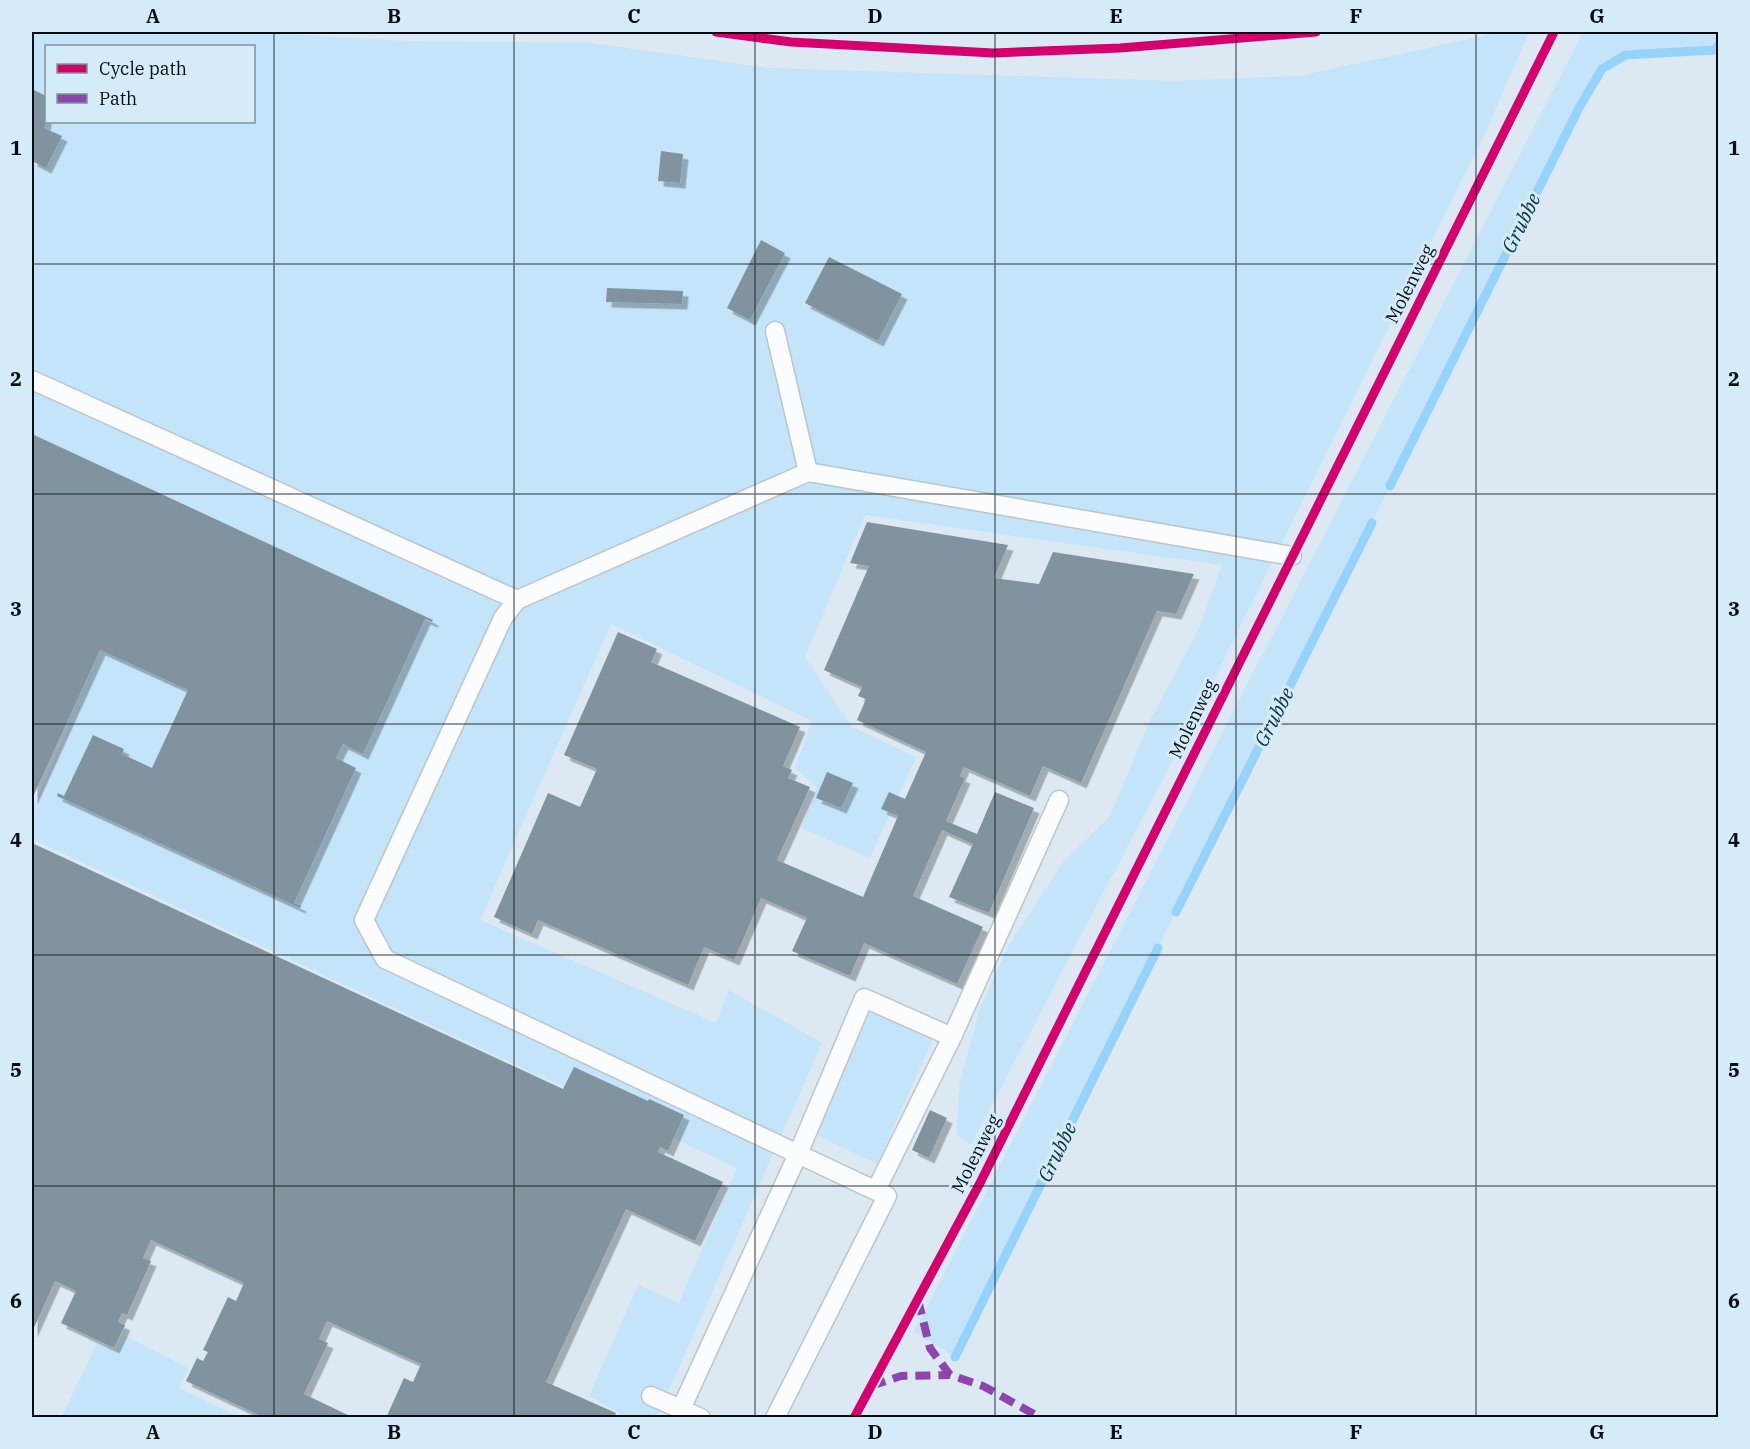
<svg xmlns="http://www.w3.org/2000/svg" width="1750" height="1449" viewBox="0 0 1750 1449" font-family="'IBM Plex Serif',serif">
  <defs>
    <filter id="shadow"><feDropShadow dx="5.5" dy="5.5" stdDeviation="0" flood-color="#0004"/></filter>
  </defs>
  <rect width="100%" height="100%" fill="#dce9f2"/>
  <g fill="#c4e4f9" fill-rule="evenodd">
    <path d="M32,32H254L407,41L592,43L770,68L1174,81L1299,76L1501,32H1529L1486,131L1198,712L971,1145L956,1135L960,1082L980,1008L1009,945L1063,862L1110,816L1150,720L1198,631L1222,565L865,515L805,657L852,727L916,757L870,858L801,828L817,787L795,768L812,721L611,624L480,920L716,1023L729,990L822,1043L657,1417H618L620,1413L589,1396L638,1285L679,1303L737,1168L32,839V809L70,725L32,668ZM46,46H254V122H46Z"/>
    <path d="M1583,32H1718V51L1639,56L1594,76L1486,301L1322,619L954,1356L914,1332Z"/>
    <path d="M870,1010L933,1039L877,1164L812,1133Z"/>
    <path d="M123,1335L188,1368L179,1388L239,1417H62L97,1343L114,1350Z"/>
  </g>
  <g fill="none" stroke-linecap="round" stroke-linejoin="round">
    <g stroke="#96d3fa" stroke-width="9">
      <path d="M1390,486L1580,106L1602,69L1625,55L1714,50L1718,46"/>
      <path d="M1176,912L1372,523"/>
      <path d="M955,1357L1158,948"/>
    </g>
  </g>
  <g fill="#80939e" filter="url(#shadow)">
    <path d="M32,89L46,96V122L44,128L62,136L46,168L32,161Z"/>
    <path d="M661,151L683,154L680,183L658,181Z"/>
    <path d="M761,240L785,253L750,320L727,308Z"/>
    <path d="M829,257L902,294L878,341L805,303Z"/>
    <path d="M607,288L683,291L682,304L606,302Z"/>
    <path d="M32,434L433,620L432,622L425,619L363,754L343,744L336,758L356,768L294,903L301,906L300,908L57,796L58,793L64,796L93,735L124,749L122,754L152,768L188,690L100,650L32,799Z"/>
    <path d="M867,522L1008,545L994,578L1039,584L1053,552L1194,574L1176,614L1157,611L1081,783L1043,766L1030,796L964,767L960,776L965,778L946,821L977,834L995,792L1034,808L989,913L949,897L973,844L942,830L913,896L983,927L957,984L864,943L850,976L792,951L807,918L761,898L734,960L704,947L688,985L538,920L532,934L494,917L548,793L580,807L597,769L564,755L618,632L657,649L651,662L800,727L783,766L792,770L788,778L810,787L777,860L863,897L898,816L881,809L889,792L905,799L926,752L857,720L866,699L858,696L862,687L824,670L869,566L850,563Z"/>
    <path d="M827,772L853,783L841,808L816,798Z"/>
    <path d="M32,843L563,1089L574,1067L648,1101L649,1099L684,1115L668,1151L660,1147L658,1152L723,1182L695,1241L626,1209L546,1382L616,1413L614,1418H386L404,1378L413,1382L421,1364L327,1321L319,1339L328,1343L304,1394L354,1418H265L186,1381L197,1358L203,1361L208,1352L203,1350L228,1297L236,1301L244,1283L151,1240L143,1258L151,1261L127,1315L122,1313L118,1322L125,1325L114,1348L61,1323L76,1291L55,1281L32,1332Z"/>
    <path d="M930,1110L947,1118L929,1158L912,1150Z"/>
  </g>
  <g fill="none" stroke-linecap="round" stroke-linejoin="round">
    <g stroke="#bbc5cc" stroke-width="21">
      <g id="service">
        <path d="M775,331L808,472"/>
        <path d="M32,380L517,600"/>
        <path d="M952,1037L1059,800"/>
        <path d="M651,1396L701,1418"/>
        <path d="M681,1409L798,1154L864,998L952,1037L876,1190"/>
        <path d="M775,1418L887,1196L385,959L364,920L503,618L517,600L808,472L1292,556"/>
      </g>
    </g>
    <use href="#service" stroke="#fafcfd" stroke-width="18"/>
    <g stroke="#8e44ad" stroke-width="8" stroke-dasharray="15 8" stroke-linecap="butt">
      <path d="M918,1300L930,1348L950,1375L983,1386L1041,1418"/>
      <path d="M871,1386L901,1376L950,1375"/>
    </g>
    <g stroke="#d4ebfa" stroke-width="13">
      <g id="cycleway">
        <path d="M716,32L791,42L993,53L1120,48L1316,32"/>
        <path d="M854,1418L980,1183L1554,32"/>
      </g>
    </g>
    <use href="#cycleway" stroke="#d6006c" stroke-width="9"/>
  </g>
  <path fill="none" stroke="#060c11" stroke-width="1.5" stroke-opacity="0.55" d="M274,32V1418M514,32V1418M755,32V1418M995,32V1418M1236,32V1418M1476,32V1418M32,264H1718M32,494H1718M32,724H1718M32,955H1718M32,1186H1718"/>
  <g text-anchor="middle" stroke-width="6" stroke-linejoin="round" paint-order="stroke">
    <g font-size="18" fill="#060c11" stroke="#d4ebfa">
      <text transform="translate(1410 284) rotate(-63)" y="6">Molenweg</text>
      <text transform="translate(1193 719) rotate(-64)" y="6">Molenweg</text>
      <text transform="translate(976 1154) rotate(-63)" y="6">Molenweg</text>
    </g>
    <g font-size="20" font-style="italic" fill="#0c3145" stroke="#d4ebfa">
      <text transform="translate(1521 223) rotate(-64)" y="7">Grubbe</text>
      <text transform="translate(1274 717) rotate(-63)" y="7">Grubbe</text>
      <text transform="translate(1057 1152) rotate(-64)" y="7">Grubbe</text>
    </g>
  </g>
  <rect width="1750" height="1449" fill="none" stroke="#d4ebfa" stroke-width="66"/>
  <rect x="45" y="45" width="210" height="78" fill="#d4ebfa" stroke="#82929d" stroke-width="1.5"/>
  <rect x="57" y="64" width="30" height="9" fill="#d6006c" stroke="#82929d" stroke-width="1.5"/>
  <text x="99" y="75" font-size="18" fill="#060c11">Cycle path</text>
  <rect x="57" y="94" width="30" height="9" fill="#8e44ad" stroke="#82929d" stroke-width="1.5"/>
  <text x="99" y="105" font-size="18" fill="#060c11">Path</text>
  <rect x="33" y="33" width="1684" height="1383" fill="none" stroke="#060c11" stroke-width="2"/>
  <g font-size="20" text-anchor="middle" font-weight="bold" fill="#060c11">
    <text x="153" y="23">A</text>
    <text x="394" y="23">B</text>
    <text x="634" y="23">C</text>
    <text x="875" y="23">D</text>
    <text x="1116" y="23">E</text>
    <text x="1356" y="23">F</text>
    <text x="1597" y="23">G</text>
    <text x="16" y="155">1</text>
    <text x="1734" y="155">1</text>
    <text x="16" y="386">2</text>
    <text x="1734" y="386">2</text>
    <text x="16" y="616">3</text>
    <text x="1734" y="616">3</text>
    <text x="16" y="847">4</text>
    <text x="1734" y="847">4</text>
    <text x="16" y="1077">5</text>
    <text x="1734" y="1077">5</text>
    <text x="16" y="1308">6</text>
    <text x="1734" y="1308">6</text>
    <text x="153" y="1439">A</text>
    <text x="394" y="1439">B</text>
    <text x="634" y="1439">C</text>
    <text x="875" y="1439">D</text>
    <text x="1116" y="1439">E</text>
    <text x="1356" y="1439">F</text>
    <text x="1597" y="1439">G</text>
  </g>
</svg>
